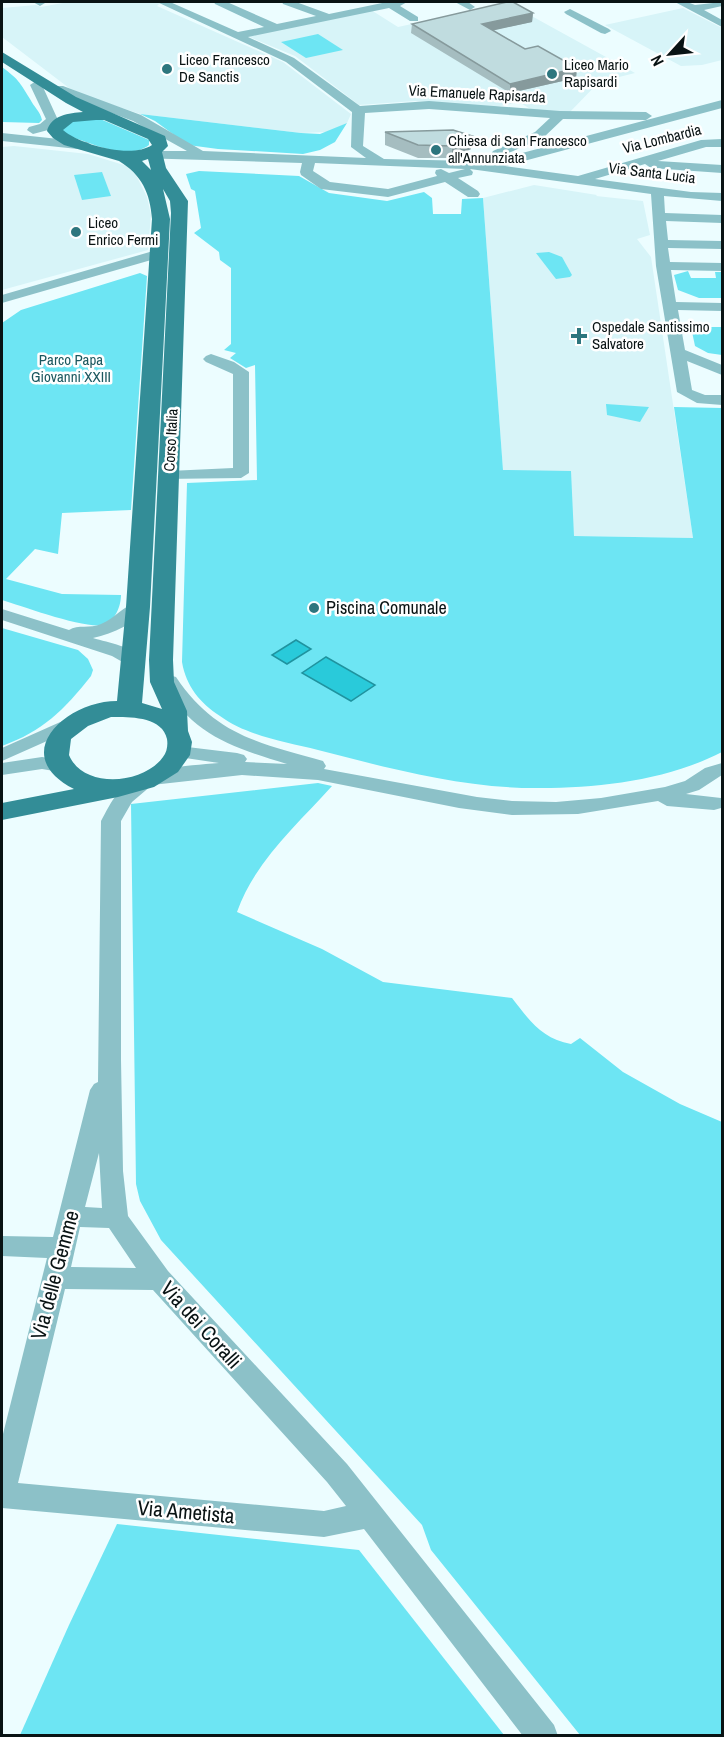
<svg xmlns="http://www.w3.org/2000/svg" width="724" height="1737" viewBox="0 0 724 1737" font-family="'Archivo Narrow',sans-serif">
  <rect width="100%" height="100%" fill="#ecfdff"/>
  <g fill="#d7f4f8">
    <path d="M68,2H158L160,3L157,6L283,62L351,114L347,123L328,132L301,133L140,114L95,99L69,88L2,37V8L36,5L41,7Z"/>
    <path d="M508,3L635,73L599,82L569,113L532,110L519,102L496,107L415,101L359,105L295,56L247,36L371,10L398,27Z"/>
    <path d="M683,8L722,28V60L702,65L681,66L605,25Z"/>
    <path d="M14,146L88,154L127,166L136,175L147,197L151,215L148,250L2,290V147Z"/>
    <path d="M534,185L597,195L596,196L643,201L650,235L637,239L651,257L693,538L574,536L503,470L483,198Z"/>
  </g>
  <g fill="#6de5f3">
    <path d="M318,34L343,50L306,58L281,42Z"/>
    <path d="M2,67C19,80 19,81 30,99C34,107 40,111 42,120L39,123L2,122Z"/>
    <path d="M140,114L301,133L320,134L347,123L335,142L320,150L303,154L218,149L188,145L155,121Z"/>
    <path d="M98,118L149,140V145C127,162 89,142 66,135L62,129L72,121Z"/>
    <path d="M199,171L299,176L329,193L387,201L424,192L432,198L433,214H461L462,199L483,198L503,470L571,471L574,536L693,538L674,407L722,408V752C668,780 601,788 541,788C465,789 392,769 318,750C286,742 247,736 220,716C200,703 186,686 182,662L187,483L257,480L255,365L246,368L230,358L236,353L224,350L231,344V268L220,260L219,252L194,233L201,228L195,191L191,189L186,174Z"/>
    <path d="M102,172L111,196L82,200L74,175Z"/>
    <path d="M549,252L562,257L572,275L570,277L556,279L536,253Z"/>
    <path d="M688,271L691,278H716L715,272H722V298H699L678,290L674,275Z"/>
    <path d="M140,273L147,276L131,510L62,513L58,554L35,549L6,579L62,594L121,595C121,606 115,622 103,625C84,629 22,606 2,600V323L21,310Z"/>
    <path d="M691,327H722V355L708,353L695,346Z"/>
    <path d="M606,404L649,407L640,422L607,415Z"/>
    <path d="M2,628L78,650L88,659L93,670L91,676C64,710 43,731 2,746Z"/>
    <path d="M318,783L332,786C297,825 255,861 237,912L322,949L383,982L512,998C529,1020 542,1039 571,1044L580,1038L623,1072L680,1104L722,1122V1735H580L431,1550L422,1525L161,1240L140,1201L136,1184L131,804Z"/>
    <path d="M117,1524L359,1550L504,1735H20L69,1625Z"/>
  </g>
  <g fill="#29cada" stroke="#1f939f" stroke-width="1.5">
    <path d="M296,640L311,649L287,664L272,655Z"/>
    <path d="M326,657L375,685L351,701L302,673Z"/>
  </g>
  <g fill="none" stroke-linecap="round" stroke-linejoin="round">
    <g fill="#8cc1c8" fill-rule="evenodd">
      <path d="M33,2H44L45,3L40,6Z"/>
      <path d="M157,2H170L238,32L264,27L215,4L214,2H227L277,24L316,16L283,4L282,2H296L329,14L387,2H407L400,6L418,17V21H410L389,8L248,37L294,58L360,106L429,101L560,111L646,112L652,116L646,120L563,119L543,138L497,158L493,157L491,154L493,151L535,132L550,118L429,109L365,113L363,146L384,159L471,161L491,164L492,161L722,100V108L505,166L578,176L701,140L722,139V147H706L658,161L722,165V173L651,168L645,164L595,179L691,192L722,193V201L664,196L665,213L722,215V223L666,221L668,240L722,241V249L668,248L670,262L722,263V271L671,270L676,302L722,303V311L678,310L685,350L722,365V375L687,361L692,390L705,395H722V405L697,403L677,392L656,266L651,194L470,169L473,172L472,175L458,178L478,191L480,194L478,197H468L445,182L388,197L321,189L301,175L300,172L302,163L138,158L136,155L142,151H187L133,121L55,92V86H63L141,115L203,151L366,158L351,147L352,112L286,62ZM315,163L465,169L449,173L441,169L436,170L435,173L437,176L388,189L330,182L313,171Z"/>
      <path d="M455,2H468L475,7L470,10Z"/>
      <path d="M675,2H687L695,5L722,2V6L704,10L722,20V27Z"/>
      <path d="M570,9L609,29L611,31L605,34L601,33L566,14L564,12Z"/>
      <path d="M36,81L42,85L58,120L48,130L33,134L27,130L29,127L40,124L46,119L30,85Z"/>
      <path d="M2,133L87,142L93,146L87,150L2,141Z"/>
      <path d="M160,249L165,250L167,253L165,256L2,303V295Z"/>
      <path d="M211,354L234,362L249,372V473L241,478L163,479L161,476L169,471L233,468V374L206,362L203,359L206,356Z"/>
      <path d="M138,602L144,603L147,607C135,624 114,633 93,638C109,643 133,646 142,660L140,664H126L112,656L2,620V609L69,630C78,624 90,629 101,624C114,619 124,605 138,602Z"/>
      <path d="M169,675L176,677C215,735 259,743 323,761L326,766L324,769L477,797L512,801L556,802L601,798L665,787L685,781L705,768L722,763V775L699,790L686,794L721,798V808L714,810L667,806L658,801L578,814L512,815L459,808L318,780L242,775L152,785L132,802L121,821V1060L123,1171L128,1216L168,1271L347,1464L554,1725L558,1736H523L364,1529L324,1537L2,1508V1438L47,1258L2,1256V1236L53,1237L90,1090L94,1084L98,1082L101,821C106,812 111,801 118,793C142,767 185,766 219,763L172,756L169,752L172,748L179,746L237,753L244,755L247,759L245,762L287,764C228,746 194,735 160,681L162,677ZM99,1153L102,1208L85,1207ZM80,1227L109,1228L136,1268L71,1267ZM65,1289L153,1290L327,1482L346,1506L324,1511L18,1483Z"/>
      <path d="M76,715L83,717L86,721L83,725L2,761V748Z"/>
      <path d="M42,757L67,761L70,766L67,771L60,772L42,769L2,775V763Z"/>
    </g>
    <path fill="#338d97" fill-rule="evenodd" d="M2,52L76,97L165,136L168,146L162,152L166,168L188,201L173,660L174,682L187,711L188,731L192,742L190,755L178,772L154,787L118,797L2,820V803L74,789C7,755 66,701 117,701L126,607L152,219C150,193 142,175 119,161L64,145L53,138L47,131C51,115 69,113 83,112L66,103L2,62ZM96,120H104L148,139L152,145C132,159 80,145 63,130L73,122ZM148,159L151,170L142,161ZM163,189L170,201L171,213L149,660L150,682L162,709L142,703L150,607L170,219ZM111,717C129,717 162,716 167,739C168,745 167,752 163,757C143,785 83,789 69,755L71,739L88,726Z"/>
  </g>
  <g fill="#a5bdc0">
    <path d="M533,13L532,22L493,30L525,49L577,68L576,78L510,93L411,33L412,24Z"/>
    <path d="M385,132L471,149L452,158H418L385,145Z"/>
  </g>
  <g fill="#869a9c">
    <path d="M533,13L532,22L482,33V24Z"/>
    <path d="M577,68L576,78L510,93V84Z"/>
    <path d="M472,136L471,149L452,158V146Z"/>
  </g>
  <g fill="#c0dcdf" stroke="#869a9c" stroke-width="1.5">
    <path d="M507,2H513L533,13L482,24L525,49L538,46L577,68L510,84L412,24Z"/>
    <path d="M453,130L472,136L452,146L418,145L385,132Z"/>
  </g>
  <g fill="#2d767e" stroke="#fff" stroke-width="2">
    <circle cx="167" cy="69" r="6"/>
    <circle cx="552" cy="74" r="6"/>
    <circle cx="436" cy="150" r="6"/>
    <circle cx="76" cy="232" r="6"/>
    <path d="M576 327h6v6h6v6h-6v6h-6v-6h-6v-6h6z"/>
    <circle cx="314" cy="608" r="6"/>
  </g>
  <g text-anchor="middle" stroke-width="5" stroke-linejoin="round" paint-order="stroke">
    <g font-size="15" fill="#091314" stroke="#fff" text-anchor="start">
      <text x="179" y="65">Liceo Francesco<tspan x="179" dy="17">De Sanctis</tspan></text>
      <text x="564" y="70">Liceo Mario<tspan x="564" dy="17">Rapisardi</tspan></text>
      <text x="448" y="146">Chiesa di San Francesco<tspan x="448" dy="17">all'Annunziata</tspan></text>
      <text x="88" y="228">Liceo<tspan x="88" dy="17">Enrico Fermi</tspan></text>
      <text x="592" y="332">Ospedale Santissimo<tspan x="592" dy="17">Salvatore</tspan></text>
    </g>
    <g font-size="15" fill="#091314" stroke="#fff">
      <text transform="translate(477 94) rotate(3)" y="5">Via Emanuele Rapisarda</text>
      <text transform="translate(662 139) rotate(-14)" y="5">Via Lombardia</text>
      <text transform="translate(652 173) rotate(7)" y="5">Via Santa Lucia</text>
      <text transform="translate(171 440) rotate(-87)" y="5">Corso Italia</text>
    </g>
    <g font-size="15" fill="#1b585f" stroke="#fff">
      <text x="71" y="365">Parco Papa<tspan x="71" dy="17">Giovanni XXIII</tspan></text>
    </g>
    <g font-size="18" fill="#091314" stroke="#fff" text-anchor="start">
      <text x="326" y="614">Piscina Comunale</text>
    </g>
    <g font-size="21" fill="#091314" stroke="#fff">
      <text transform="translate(55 1275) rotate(-75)" y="7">Via delle Gemme</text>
      <text transform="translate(201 1325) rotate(48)" y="7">Via dei Coralli</text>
      <text transform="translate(186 1512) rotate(5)" y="7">Via Ametista</text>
    </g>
  </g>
  <rect width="724" height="1737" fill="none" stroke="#091314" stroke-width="6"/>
  <g transform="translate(670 54) rotate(243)" stroke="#ffffff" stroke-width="4.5" paint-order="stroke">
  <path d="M0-4.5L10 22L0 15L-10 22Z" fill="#091314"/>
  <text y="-9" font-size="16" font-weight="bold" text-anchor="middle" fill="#091314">N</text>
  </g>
</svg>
